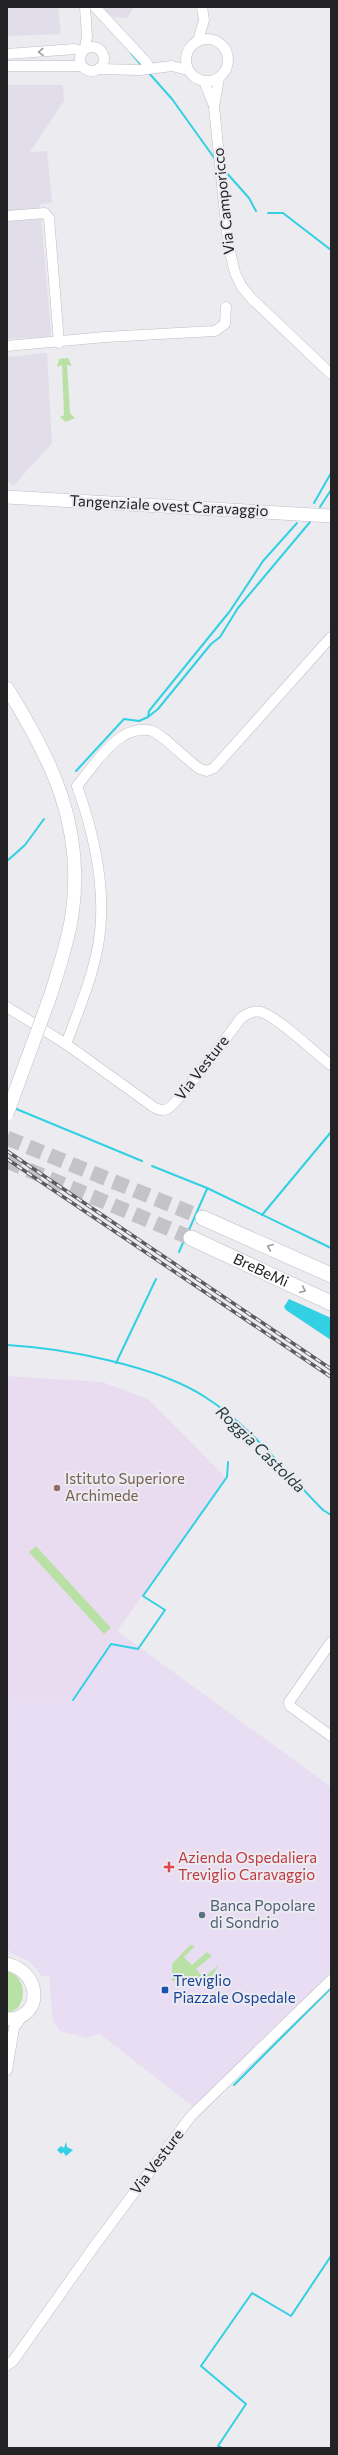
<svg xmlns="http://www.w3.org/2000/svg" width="338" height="2455" viewBox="0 0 338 2455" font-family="Commissioner,sans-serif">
  <rect width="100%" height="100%" fill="#ecebf0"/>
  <g fill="#e1dee9">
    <path d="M7,7H58L61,34L7,36Z"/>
    <path d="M100,7H134L127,18L107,16Z"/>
    <path d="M7,85H63L64,101L30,152L47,151L52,203L40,204L51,334L48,337L7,339Z"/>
    <path d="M47,353L52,443L13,486L7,480V357Z"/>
  </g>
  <path fill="#eadcf0" d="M7,1376L102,1382L148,1399L226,1478L117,1631L75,1697L7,1703Z"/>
  <path fill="#e8ddf2" d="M117,1631L331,1787V1971L273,2033L196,2109L100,2034L87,2038L60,2031L53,2021L49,1976H42L29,1961L10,1953L7,1946V1703L75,1697Z"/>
  <g fill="#bae1a5">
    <path d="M68,358L72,366L67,365L70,413L75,418L66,422L60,417L64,415L62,365L57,367L59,359Z"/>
    <path d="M36,1546L111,1628L104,1634L29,1552Z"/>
    <path d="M190,1945L195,1946L184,1957L192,1965L207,1952L212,1956L196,1969L203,1978L219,1965L212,1976L217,1978L206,1982L193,1978L172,1981V1964Z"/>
    <path d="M7,1971C24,1977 27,1994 18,2008L7,2013Z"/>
  </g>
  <g fill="#31d0e3">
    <path d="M289,1299L331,1318V1340L286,1310L284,1307Z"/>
    <path d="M66,2142L67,2147L73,2150L66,2156L63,2152L61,2154L57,2150L61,2146L64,2148Z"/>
  </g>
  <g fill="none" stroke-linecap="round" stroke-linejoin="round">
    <g stroke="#31d0e3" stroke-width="2">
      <path d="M131,53L142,66"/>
      <path d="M148,72L172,99L215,159"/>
      <path d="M225,171L249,198L256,211"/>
      <path d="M268,213H283L331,250"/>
      <path d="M314,503L331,473"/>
      <path d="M320,507L331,490"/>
      <path d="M148,717L158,709L211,644L220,637L238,608L310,522"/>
      <path d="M76,771L124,719L139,721L148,717L149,711L230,611L263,561L297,523"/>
      <path d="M7,861L25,845L44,819"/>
      <path d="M14,1108L142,1161"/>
      <path d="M152,1166L207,1188L331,1248"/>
      <path d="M262,1215L331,1132"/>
      <path d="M188,1232L207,1189"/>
      <path d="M179,1252L185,1238"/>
      <path d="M7,1345C63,1348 158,1366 205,1397C251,1426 285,1472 323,1510L331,1515"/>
      <path d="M116,1363L156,1279"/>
      <path d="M73,1700L111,1644L138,1649L165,1610L143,1596L227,1477L228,1462"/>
      <path d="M234,2085L331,1988"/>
      <path d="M222,2448L218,2446L246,2404L201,2366L252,2293L291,2316L331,2256"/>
    </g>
    <g stroke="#c4c3c7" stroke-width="15" stroke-dasharray="15 8" stroke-linecap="butt">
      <path d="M7,1138L203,1218"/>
      <path d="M7,1161L191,1238"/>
    </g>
    <g stroke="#c0bec3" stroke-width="11">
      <g id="minor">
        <path d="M85,7L87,36L85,48"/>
        <path d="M95,7L147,63"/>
        <circle cx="207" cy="60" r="21"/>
        <path d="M198,41L204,20L202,7"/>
        <circle cx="92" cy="59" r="12"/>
        <path d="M7,54L75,49L82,51"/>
        <path d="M7,66H81"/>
        <path d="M99,69L140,70L172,66L188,70"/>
        <path d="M219,78L214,107L228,243L235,273L242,287L252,299L331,374"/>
        <path d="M204,81L214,106"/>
        <path d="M7,216L45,213L49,218L59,343"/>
        <path d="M7,346L105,337L215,331L225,324L226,307"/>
        <path d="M7,1007L66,1044L155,1108C159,1110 162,1111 167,1109C177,1105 230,1033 241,1018C247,1014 253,1010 261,1012C278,1017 315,1053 331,1065"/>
        <path d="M66,1044C81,1004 100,961 101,918C103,873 92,828 77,786C95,765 119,722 152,731C161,733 189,762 200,769L207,771L214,768L331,637"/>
        <path d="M331,1642L289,1702L290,1706L331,1736"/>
        <path d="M7,2070L14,2028L23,2015"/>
        <path d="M7,2365L13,2361L93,2248L191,2116L331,1980"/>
      </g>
    </g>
    <g stroke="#c0bec3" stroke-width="14">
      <g id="major">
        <path d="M7,497L331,516"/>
        <path d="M7,688C52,760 85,827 72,915C68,942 59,968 51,994"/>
        <path d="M7,1964C42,1972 44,2019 7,2019"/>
      </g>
    </g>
    <g stroke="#c0bec3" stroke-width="16">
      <g id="highway">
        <path d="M203,1218L331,1275"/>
        <path id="s1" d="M191,1238L331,1303"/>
      </g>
    </g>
    <use href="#minor" stroke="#fff" stroke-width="10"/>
    <use href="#major" stroke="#fff" stroke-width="13"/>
    <use href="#highway" stroke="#fff" stroke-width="15"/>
    <g stroke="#5b5a5d" stroke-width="3.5">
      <g id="rail">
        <path d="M7,1151L331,1369"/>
        <path d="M7,1159L331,1377"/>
      </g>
    </g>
    <use href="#rail" stroke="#ecebf0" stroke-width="2" stroke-dasharray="6" stroke-linecap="butt"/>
    <g stroke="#c0bec3" stroke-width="14" stroke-linecap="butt">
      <path id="major-bridge" d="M7,1114L51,994"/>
    </g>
    <use href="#major-bridge" stroke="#fff" stroke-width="13"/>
  </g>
  <defs><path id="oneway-chevron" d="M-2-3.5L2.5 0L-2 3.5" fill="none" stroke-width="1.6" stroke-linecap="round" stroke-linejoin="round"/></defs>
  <g stroke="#9c9c9c">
    <use href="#oneway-chevron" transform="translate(41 52) rotate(177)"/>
    <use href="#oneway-chevron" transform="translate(270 1247) rotate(-157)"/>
    <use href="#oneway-chevron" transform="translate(303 1290) rotate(25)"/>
  </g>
  <circle fill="#8d6e63" stroke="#ecebf0" stroke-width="1.5" cx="57" cy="1488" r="4"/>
  <path fill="#e0444e" stroke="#ecebf0" stroke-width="1.5" d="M167 1861h4v4h4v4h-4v4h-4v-4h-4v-4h4z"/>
  <circle fill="#5c6f8a" stroke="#ecebf0" stroke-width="1.5" cx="202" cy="1915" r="4"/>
  <rect fill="#1a4fb4" stroke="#ecebf0" stroke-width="1.5" x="161" y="1986" width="8" height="8" rx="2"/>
  <g text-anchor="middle" stroke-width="4" stroke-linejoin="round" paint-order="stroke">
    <g font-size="15" fill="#232224" stroke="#ecebf0">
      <text transform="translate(224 201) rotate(-96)" y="5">Via Camporicco</text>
      <text transform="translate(169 506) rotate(3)" y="5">Tangenziale ovest Caravaggio</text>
      <text transform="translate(202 1068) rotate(-52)" y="5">Via Vesture</text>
      <text dy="5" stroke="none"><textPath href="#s1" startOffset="77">BreBeMi</textPath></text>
      <text transform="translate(157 2162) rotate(-53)" y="5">Via Vesture</text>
    </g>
    <g font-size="15" fill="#785e54" stroke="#ecebf0" text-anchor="start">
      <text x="65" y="1484">Istituto Superiore<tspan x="65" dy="17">Archimede</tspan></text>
    </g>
    <g font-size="15" fill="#be3a42" stroke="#ecebf0" text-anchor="start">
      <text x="178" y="1863">Azienda Ospedaliera<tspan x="178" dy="17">Treviglio Caravaggio</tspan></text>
    </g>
    <g font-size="15" fill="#4e5e75" stroke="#ecebf0" text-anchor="start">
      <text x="210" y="1911">Banca Popolare<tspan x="210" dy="17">di Sondrio</tspan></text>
    </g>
    <g font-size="15" fill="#164399" stroke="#ecebf0" text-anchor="start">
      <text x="173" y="1986">Treviglio<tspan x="173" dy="17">Piazzale Ospedale</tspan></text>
    </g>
    <g font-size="16" font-style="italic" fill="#1f383b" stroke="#ecebf0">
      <text transform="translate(261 1449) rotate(44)" y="6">Roggia Castolda</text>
    </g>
  </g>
  <rect width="338" height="2455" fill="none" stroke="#232224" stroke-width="16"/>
</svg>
